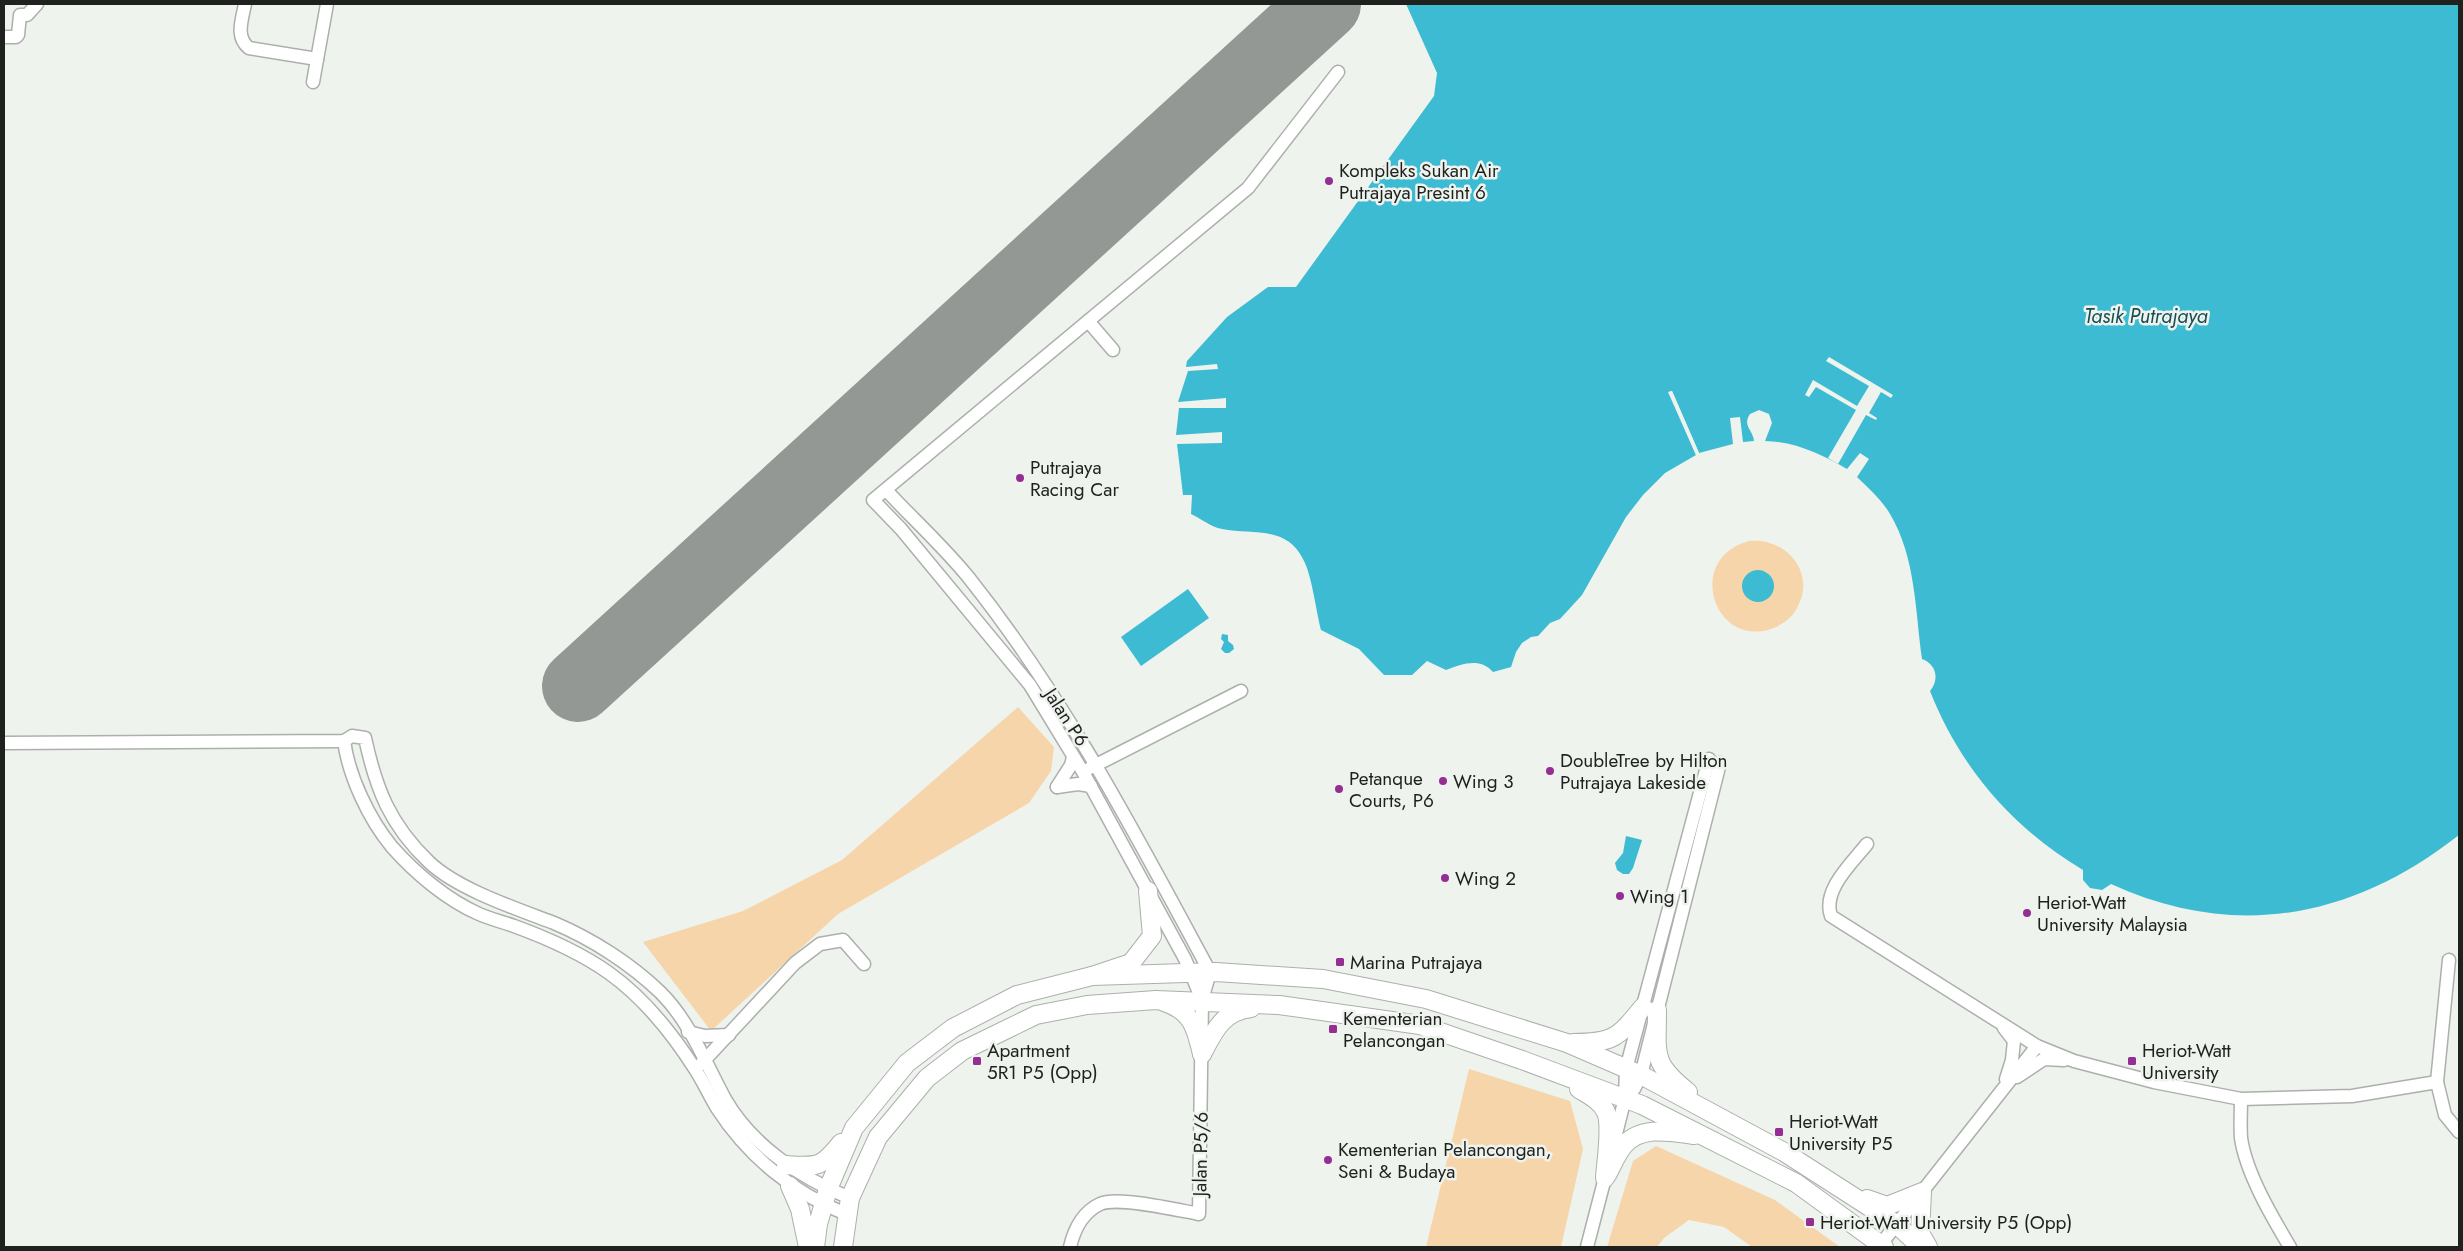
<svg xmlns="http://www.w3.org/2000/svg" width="2463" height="1251" viewBox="0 0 2463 1251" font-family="Jost,sans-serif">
  <rect width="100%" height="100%" fill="#eef3ed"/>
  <g fill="#f7d5aa" fill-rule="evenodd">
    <path d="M1749,541C1786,537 1817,573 1797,608C1792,618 1782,625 1771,629C1713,648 1685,558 1749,541ZM1757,570L1767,572L1773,585L1767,598C1756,604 1744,598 1742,586Z"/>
    <path d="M1018,707L1054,747L1051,771L1029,803L838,914L711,1031L643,942L743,911L842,860Z"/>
    <path d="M1469,1069L1570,1101L1583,1149L1561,1247H1426Z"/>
    <path d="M1656,1146L1775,1200L1840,1247H1752L1724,1227L1689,1220L1664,1238L1657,1247H1607L1633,1161Z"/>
  </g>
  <g fill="#3dbbd2">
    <path d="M1406,4H2459V835C2353,918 2236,941 2111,884L2102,890L2090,888L2083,880V870C2012,828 1960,767 1930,691C1940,679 1936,664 1922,659C1915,610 1916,558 1890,514C1882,500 1868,488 1857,477L1869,459L1860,453L1847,469C1821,454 1796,442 1765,441L1772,423L1769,414L1759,410L1750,414C1742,426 1753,430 1754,441L1743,442L1740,417L1730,418L1733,444L1699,453L1672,391L1669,392L1696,455L1665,473L1643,495L1626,517L1582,595L1560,619L1550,623L1538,636L1531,637L1522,643L1516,652L1511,667L1493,672C1480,657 1462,664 1446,670L1427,661L1412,675H1384L1359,649L1321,630C1316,611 1312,575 1303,559C1286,525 1252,535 1222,529C1211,527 1200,518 1191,514L1192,495H1183L1177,444L1222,443V432L1176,435L1179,408H1226V398L1178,402L1188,371L1218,369L1217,364L1186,367L1187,361L1227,317L1268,287H1296L1434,96L1437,73Z"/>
    <circle cx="1758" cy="586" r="16"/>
    <path d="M1188,589L1209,618L1141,666L1121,637Z"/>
    <path d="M1222,634L1228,635V641L1233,645L1234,649L1229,653H1225L1221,649L1224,642L1221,639Z"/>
    <path d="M1626,836L1642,840L1633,868L1629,874H1623L1617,870L1615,863L1623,853Z"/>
  </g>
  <g fill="#eef3ed">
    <path d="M1829,357L1893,395L1891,398L1881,392L1869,413L1877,418L1876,420L1866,415L1838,464L1828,458L1856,410L1816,387L1809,397L1805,395L1813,380L1857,406L1869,386L1826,361Z"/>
    <path d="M1672,391L1699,453V454L1696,455L1668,392Z"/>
  </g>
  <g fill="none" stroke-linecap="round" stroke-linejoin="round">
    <path stroke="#949894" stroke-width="72" d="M578,686L1325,4"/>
    <g stroke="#acb0ab" stroke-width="15">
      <g id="street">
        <path d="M245,4C242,20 235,37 249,48L317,59"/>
        <path d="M4,37H16L18,35L20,15H27L37,4"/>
        <path d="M313,82L327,4"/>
        <path d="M1088,321L1113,350"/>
        <path d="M886,490C913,519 944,547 969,578C1066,700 1136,835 1210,972L1202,1000L1199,1214C1177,1210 1118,1196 1100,1204C1083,1212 1074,1230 1070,1247"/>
        <path d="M344,741C349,777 369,819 392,847C415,873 447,900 479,914C490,919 503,922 514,926C547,938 581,953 609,973C644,998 672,1033 695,1069C703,1081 709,1095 717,1108C748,1156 793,1193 846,1214"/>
        <path d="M4,743L344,741L352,736L365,738C376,789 390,825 429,862C457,889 517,909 554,923C592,939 631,964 661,993C690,1022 706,1064 725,1099C752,1146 801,1178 850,1198"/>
        <path d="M1090,768L1241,691"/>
        <path d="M1057,787L1071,765L1073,757"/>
        <path d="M1057,787L1078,784L1091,786"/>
        <path d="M1867,844C1852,863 1822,890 1831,916L2037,1046L2074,1061L2154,1082L2241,1099L2352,1096L2437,1082"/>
        <path d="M2449,960L2437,1082L2445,1115L2459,1132"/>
        <path d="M1202,1000L1185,959L1083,772L1030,685L901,529L873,500L1248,188L1338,72"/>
        <path d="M2004,1028L2014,1041L2012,1060L2006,1079"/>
        <path d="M688,1032L705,1036L729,1035"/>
        <path d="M701,1064L795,963L820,944L843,940L864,964"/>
        <path d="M2017,1077L2044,1059L2064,1060"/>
        <path d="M1625,1098L1634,1089L1641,1075L1720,763"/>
        <path d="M2241,1099C2241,1112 2240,1125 2241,1138C2246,1173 2272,1217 2290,1247"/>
        <path d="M1613,1146L1625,1098L1626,1069L1709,759"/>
        <path d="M1881,1244L2037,1046"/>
        <path d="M1587,1247L1607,1170"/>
      </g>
    </g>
    <g stroke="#acb0ab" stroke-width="20">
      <g id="secondary">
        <path d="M1092,976L1216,972L1323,979L1426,999L1567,1043L1641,1075L1784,1152L1896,1224L1921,1247"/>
        <path d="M1164,1002C1192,1011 1196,1028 1202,1054"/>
        <path d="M1657,1010C1657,1054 1651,1063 1688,1092"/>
        <path d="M1573,1043C1613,1043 1618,1038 1643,1007"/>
        <path d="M1202,1054C1214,1031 1223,1011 1251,1008"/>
        <path d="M1579,1089C1589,1095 1601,1101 1606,1112C1612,1126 1606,1161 1605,1178"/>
        <path d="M786,1165C818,1167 821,1168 841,1143"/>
        <path d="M1607,1175C1612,1166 1617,1153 1624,1145C1642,1125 1671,1132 1694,1135"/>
        <path d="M790,1186L800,1209L808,1247"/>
        <path d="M1867,1199L1887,1206L1922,1192L1920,1233L1928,1247"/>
        <path d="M815,1247L818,1224L828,1189L854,1128L907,1063L953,1028L1017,995L1092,976L1131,963L1152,936L1148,891"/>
        <path d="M843,1247L850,1198L878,1137L927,1078L962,1051L1036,1015L1087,1005L1156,1000L1279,1005L1420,1025L1522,1060L1642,1105L1796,1183L1884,1247"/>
      </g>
    </g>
    <use href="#street" stroke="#fff" stroke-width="12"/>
    <use href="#secondary" stroke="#fff" stroke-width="18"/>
  </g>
  <g fill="#942e93" stroke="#eef3ed" stroke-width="2">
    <circle cx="1329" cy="181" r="5"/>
    <circle cx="1020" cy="478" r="5"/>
    <circle cx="1550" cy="771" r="5"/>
    <circle cx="1443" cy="781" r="5"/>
    <circle cx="1339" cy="789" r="5"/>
    <circle cx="1445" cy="878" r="5"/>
    <circle cx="1620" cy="896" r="5"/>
    <circle cx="2027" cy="913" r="5"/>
    <rect x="1335" y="957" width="10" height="10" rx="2.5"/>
    <rect x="1328" y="1024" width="10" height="10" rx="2.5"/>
    <rect x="972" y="1056" width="10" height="10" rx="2.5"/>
    <rect x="2127" y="1056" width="10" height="10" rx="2.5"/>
    <rect x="1774" y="1127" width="10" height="10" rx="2.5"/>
    <circle cx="1328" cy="1160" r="5"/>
    <rect x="1805" y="1217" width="10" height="10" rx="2.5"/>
  </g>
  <g text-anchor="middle" stroke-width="5" stroke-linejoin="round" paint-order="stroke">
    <g font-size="19" fill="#1f211f" stroke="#eef3ed" text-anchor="start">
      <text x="1339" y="177">Kompleks Sukan Air<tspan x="1339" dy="22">Putrajaya Presint 6</tspan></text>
      <text x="1030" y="474">Putrajaya<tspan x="1030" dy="22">Racing Car</tspan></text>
      <text x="1560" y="767">DoubleTree by Hilton<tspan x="1560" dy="22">Putrajaya Lakeside</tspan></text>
      <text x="1349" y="785">Petanque<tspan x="1349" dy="22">Courts, P6</tspan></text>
      <text x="1453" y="788">Wing 3</text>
      <text x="1455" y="885">Wing 2</text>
      <text x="1630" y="903">Wing 1</text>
      <text x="2037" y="909">Heriot-Watt<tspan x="2037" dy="22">University Malaysia</tspan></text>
      <text x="1350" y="969">Marina Putrajaya</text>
      <text x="1343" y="1025">Kementerian<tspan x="1343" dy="22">Pelancongan</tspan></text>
      <text x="987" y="1057">Apartment<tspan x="987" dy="22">5R1 P5 (Opp)</tspan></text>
      <text x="2142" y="1057">Heriot-Watt<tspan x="2142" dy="22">University</tspan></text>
      <text x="1789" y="1128">Heriot-Watt<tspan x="1789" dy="22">University P5</tspan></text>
      <text x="1338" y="1156">Kementerian Pelancongan,<tspan x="1338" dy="22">Seni &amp; Budaya</tspan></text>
      <text x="1820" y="1229">Heriot-Watt University P5 (Opp)</text>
    </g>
    <g font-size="19" fill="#1f211f" stroke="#eef3ed">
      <text transform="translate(1067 717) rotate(57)" y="7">Jalan P6</text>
      <text transform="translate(1200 1154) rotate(-89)" y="7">Jalan P5/6</text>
    </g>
    <g font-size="20" font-style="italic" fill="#174c56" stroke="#eef3ed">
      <text x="2146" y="323">Tasik Putrajaya</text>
    </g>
  </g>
  <rect width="2463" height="1251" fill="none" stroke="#1f211f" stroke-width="10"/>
</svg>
